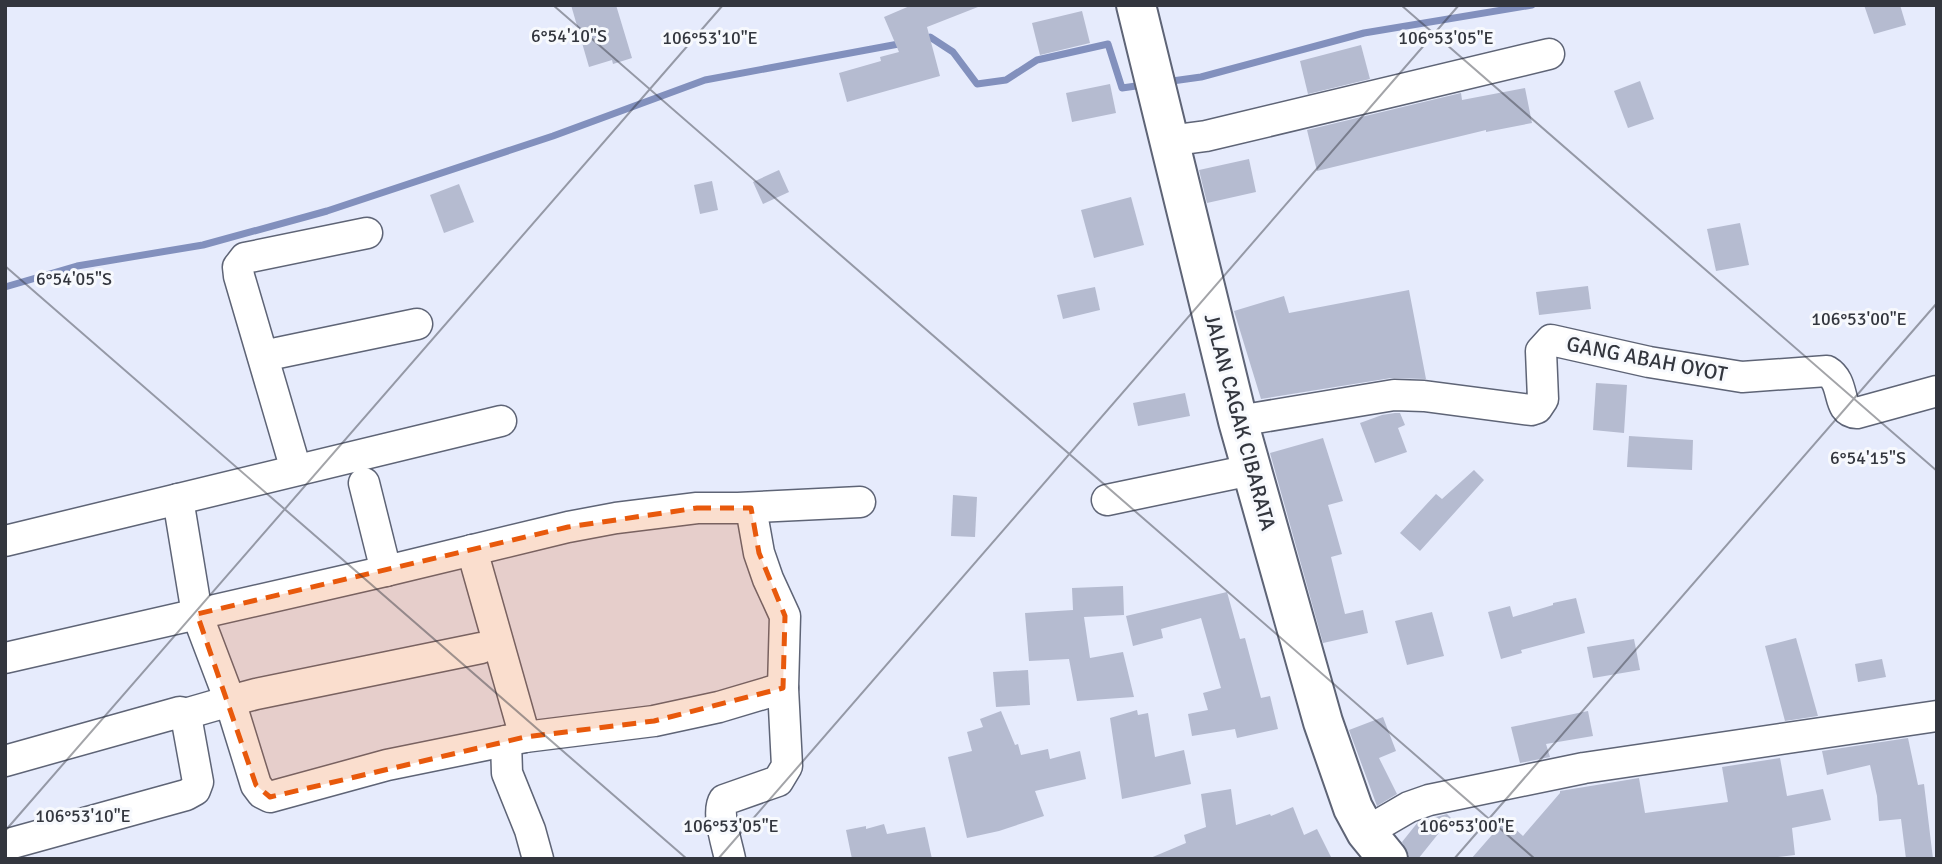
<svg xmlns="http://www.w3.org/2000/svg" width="1942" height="864" viewBox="0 0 1942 864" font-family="Signika,sans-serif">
  <rect width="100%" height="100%" fill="#e6ebfc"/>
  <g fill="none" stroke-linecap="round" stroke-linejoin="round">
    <g stroke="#8290bd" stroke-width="7">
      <path d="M923,39L930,37L953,52L977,84L1006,80L1037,60L1108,44L1122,88L1143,85"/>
      <path d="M1165,82L1201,77L1364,33L1532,5"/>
      <path d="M5,287L77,266L203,245L327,211L553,136L705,80L904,43"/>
    </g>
  </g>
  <g fill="#b5bbd0">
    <path d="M571,5H616L632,58L613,64L612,60L589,67Z"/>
    <path d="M912,5L978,7L927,27L940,76L847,102L839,73L881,61L880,57L899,52L884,17Z"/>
    <path d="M1864,5H1900L1906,25L1874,34Z"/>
    <path d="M1082,11L1090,43L1040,55L1032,23Z"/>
    <path d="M1361,45L1370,79L1308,94L1300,61Z"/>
    <path d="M1640,81L1654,119L1628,128L1614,91Z"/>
    <path d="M1110,84L1116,113L1072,122L1066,93Z"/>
    <path d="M1525,88L1532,123L1486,132V130L1317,171L1307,130L1461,93L1462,100Z"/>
    <path d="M1249,159L1256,192L1207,203L1199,170Z"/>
    <path d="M779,170L789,192L763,204L753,182Z"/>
    <path d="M712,181L718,210L700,214L694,185Z"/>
    <path d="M459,184L474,222L444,233L430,195Z"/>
    <path d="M1131,197L1144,245L1094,258L1081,210Z"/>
    <path d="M1740,223L1749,265L1716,271L1707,229Z"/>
    <path d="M1588,286L1591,309L1539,315L1536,292Z"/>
    <path d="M1095,287L1100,310L1063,319L1057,295Z"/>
    <path d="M1409,290L1426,379L1391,378L1261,399L1234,311L1284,296L1289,313Z"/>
    <path d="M1596,383L1627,385L1624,433L1593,430Z"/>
    <path d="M1185,393L1190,416L1138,426L1133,403Z"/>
    <path d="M1395,413H1400L1405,425L1398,428L1407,452L1375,463L1360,423L1382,415Z"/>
    <path d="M1629,436L1693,440L1692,470L1627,467Z"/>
    <path d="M1323,438L1343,501L1328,505L1342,554L1331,557L1345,614L1363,610L1368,633L1323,643L1270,453Z"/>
    <path d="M1474,470L1484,480L1420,551L1400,533L1436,494L1442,499Z"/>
    <path d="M953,495L977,497L975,537L951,536Z"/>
    <path d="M1123,586L1124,615L1084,617L1090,658L1123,652L1134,697L1077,701L1069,659L1029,661L1025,613L1073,610L1072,588Z"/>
    <path d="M1227,592L1240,639L1245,638L1261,698L1270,696L1278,729L1237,738L1235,729L1192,736L1188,714L1208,710L1203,693L1221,688L1201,618L1161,629L1163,638L1133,646L1126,616Z"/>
    <path d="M1576,598L1585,633L1521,650L1522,653L1501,659L1488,612L1510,606L1513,617L1553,605V603Z"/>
    <path d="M1432,612L1444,656L1407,665L1395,621Z"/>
    <path d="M1796,638L1818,716L1785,721L1765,646Z"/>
    <path d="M1634,639L1640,670L1593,678L1587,647Z"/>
    <path d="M1882,659L1886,677L1858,682L1855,664Z"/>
    <path d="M1028,670L1030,705L996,707L993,672Z"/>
    <path d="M1137,710L1138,715L1148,713L1155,757L1184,750L1191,784L1122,799L1110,718Z"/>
    <path d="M1001,711L1015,745L1018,744L1021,755L1048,749L1050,759L1080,751L1086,779L1035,791L1044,816L999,831L967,838L948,757L972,751L967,732L983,727L980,719Z"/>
    <path d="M1588,711L1593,736L1546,744L1550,757L1520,763L1511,727Z"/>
    <path d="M1383,717L1396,751L1379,758L1397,794L1377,806L1349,730Z"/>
    <path d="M1908,738L1918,785L1924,784L1933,859H1906L1901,819L1879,821L1877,796L1870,765L1827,775L1822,751Z"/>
    <path d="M1780,758L1787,796L1823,789L1831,820L1792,828L1795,855L1761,859H1471L1505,820L1523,836L1560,793V791L1639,778L1645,813L1728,802L1722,767Z"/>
    <path d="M1231,789L1236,825L1270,814L1271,816L1293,807L1304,835L1317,829L1332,859H1148L1186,843L1184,835L1206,827L1201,794Z"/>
    <path d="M1447,814L1451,818L1418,859H1409V855L1402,842L1418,822Z"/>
    <path d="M884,824L887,834L925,827L932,859H852L846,830L866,826V829Z"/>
  </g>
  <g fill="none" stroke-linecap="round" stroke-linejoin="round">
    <g stroke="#5e6476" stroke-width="33">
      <g id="minor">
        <path d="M1168,141L1206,136L1549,54"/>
        <path d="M263,356L417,324"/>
        <path d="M1238,421L1394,395L1424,396L1531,410L1537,408L1543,399L1541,351L1551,340L1649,362L1742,377L1827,371C1847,383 1835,412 1857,413L1937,391"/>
        <path d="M296,470L239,276L238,267L245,258L367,233"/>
        <path d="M364,483L386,571"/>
        <path d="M178,499L197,614L230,701L256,694L481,648"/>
        <path d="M1107,500L1251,470"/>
        <path d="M5,541L501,421"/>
        <path d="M472,550L525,737"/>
        <path d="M5,658L386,571L568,527L616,518L697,508H738L860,502"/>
        <path d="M185,714L230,701L256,785L262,793L270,797L387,765L525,737L654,721L719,707L783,688"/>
        <path d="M506,741L507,773L530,830L538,859"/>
        <path d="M5,761L180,712L184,713L186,716L198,782L195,790L186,795L5,845"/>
        <path d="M1366,832L1409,807L1429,800L1584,768L1937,716"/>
        <path d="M730,859C727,844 716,812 724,800L778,781L787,766L783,688L785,616L768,579L759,553L751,508"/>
      </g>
    </g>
    <g stroke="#5e6476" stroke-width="42">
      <path id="highway" d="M1136,5L1238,421L1323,722L1353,808L1366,832L1388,859"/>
    </g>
    <use href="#minor" stroke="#fff" stroke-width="30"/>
    <use href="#highway" stroke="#fff" stroke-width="38"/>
  </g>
  <path fill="#e8590c" fill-opacity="0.2" stroke="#e8590c" stroke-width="5" stroke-dasharray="14 9" stroke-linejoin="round" d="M697,508H751L759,553L785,616L783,688L654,721L525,737L270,797L256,785L197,614L568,527Z"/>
  <path fill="none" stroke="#33363e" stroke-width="2" stroke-opacity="0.45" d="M553,5L1535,859M1401,5L1937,471M5,266L687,859M5,831L723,5M718,859L1459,5M1454,859L1937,303"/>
  <g text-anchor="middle" stroke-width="6" stroke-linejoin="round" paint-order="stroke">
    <g font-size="21" fill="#33363e" stroke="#f7f9fd">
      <text transform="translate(1647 359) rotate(11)" y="7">GANG ABAH OYOT</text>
      <text transform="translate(1240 422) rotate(75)" y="7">JALAN CAGAK CIBARATA</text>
    </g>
  </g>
  <g font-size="18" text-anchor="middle" fill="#33363e" stroke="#f7f9fd" stroke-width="6" stroke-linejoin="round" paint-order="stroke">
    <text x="569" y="42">6°54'10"S</text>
    <text x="710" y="44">106°53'10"E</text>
    <text x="1446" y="44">106°53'05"E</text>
    <text x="74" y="285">6°54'05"S</text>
    <text x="1859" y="325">106°53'00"E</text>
    <text x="1868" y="464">6°54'15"S</text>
    <text x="83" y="822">106°53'10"E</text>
    <text x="731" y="832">106°53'05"E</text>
    <text x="1467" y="832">106°53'00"E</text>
  </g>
  <rect width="1942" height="864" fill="none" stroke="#33363e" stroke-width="14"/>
</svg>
